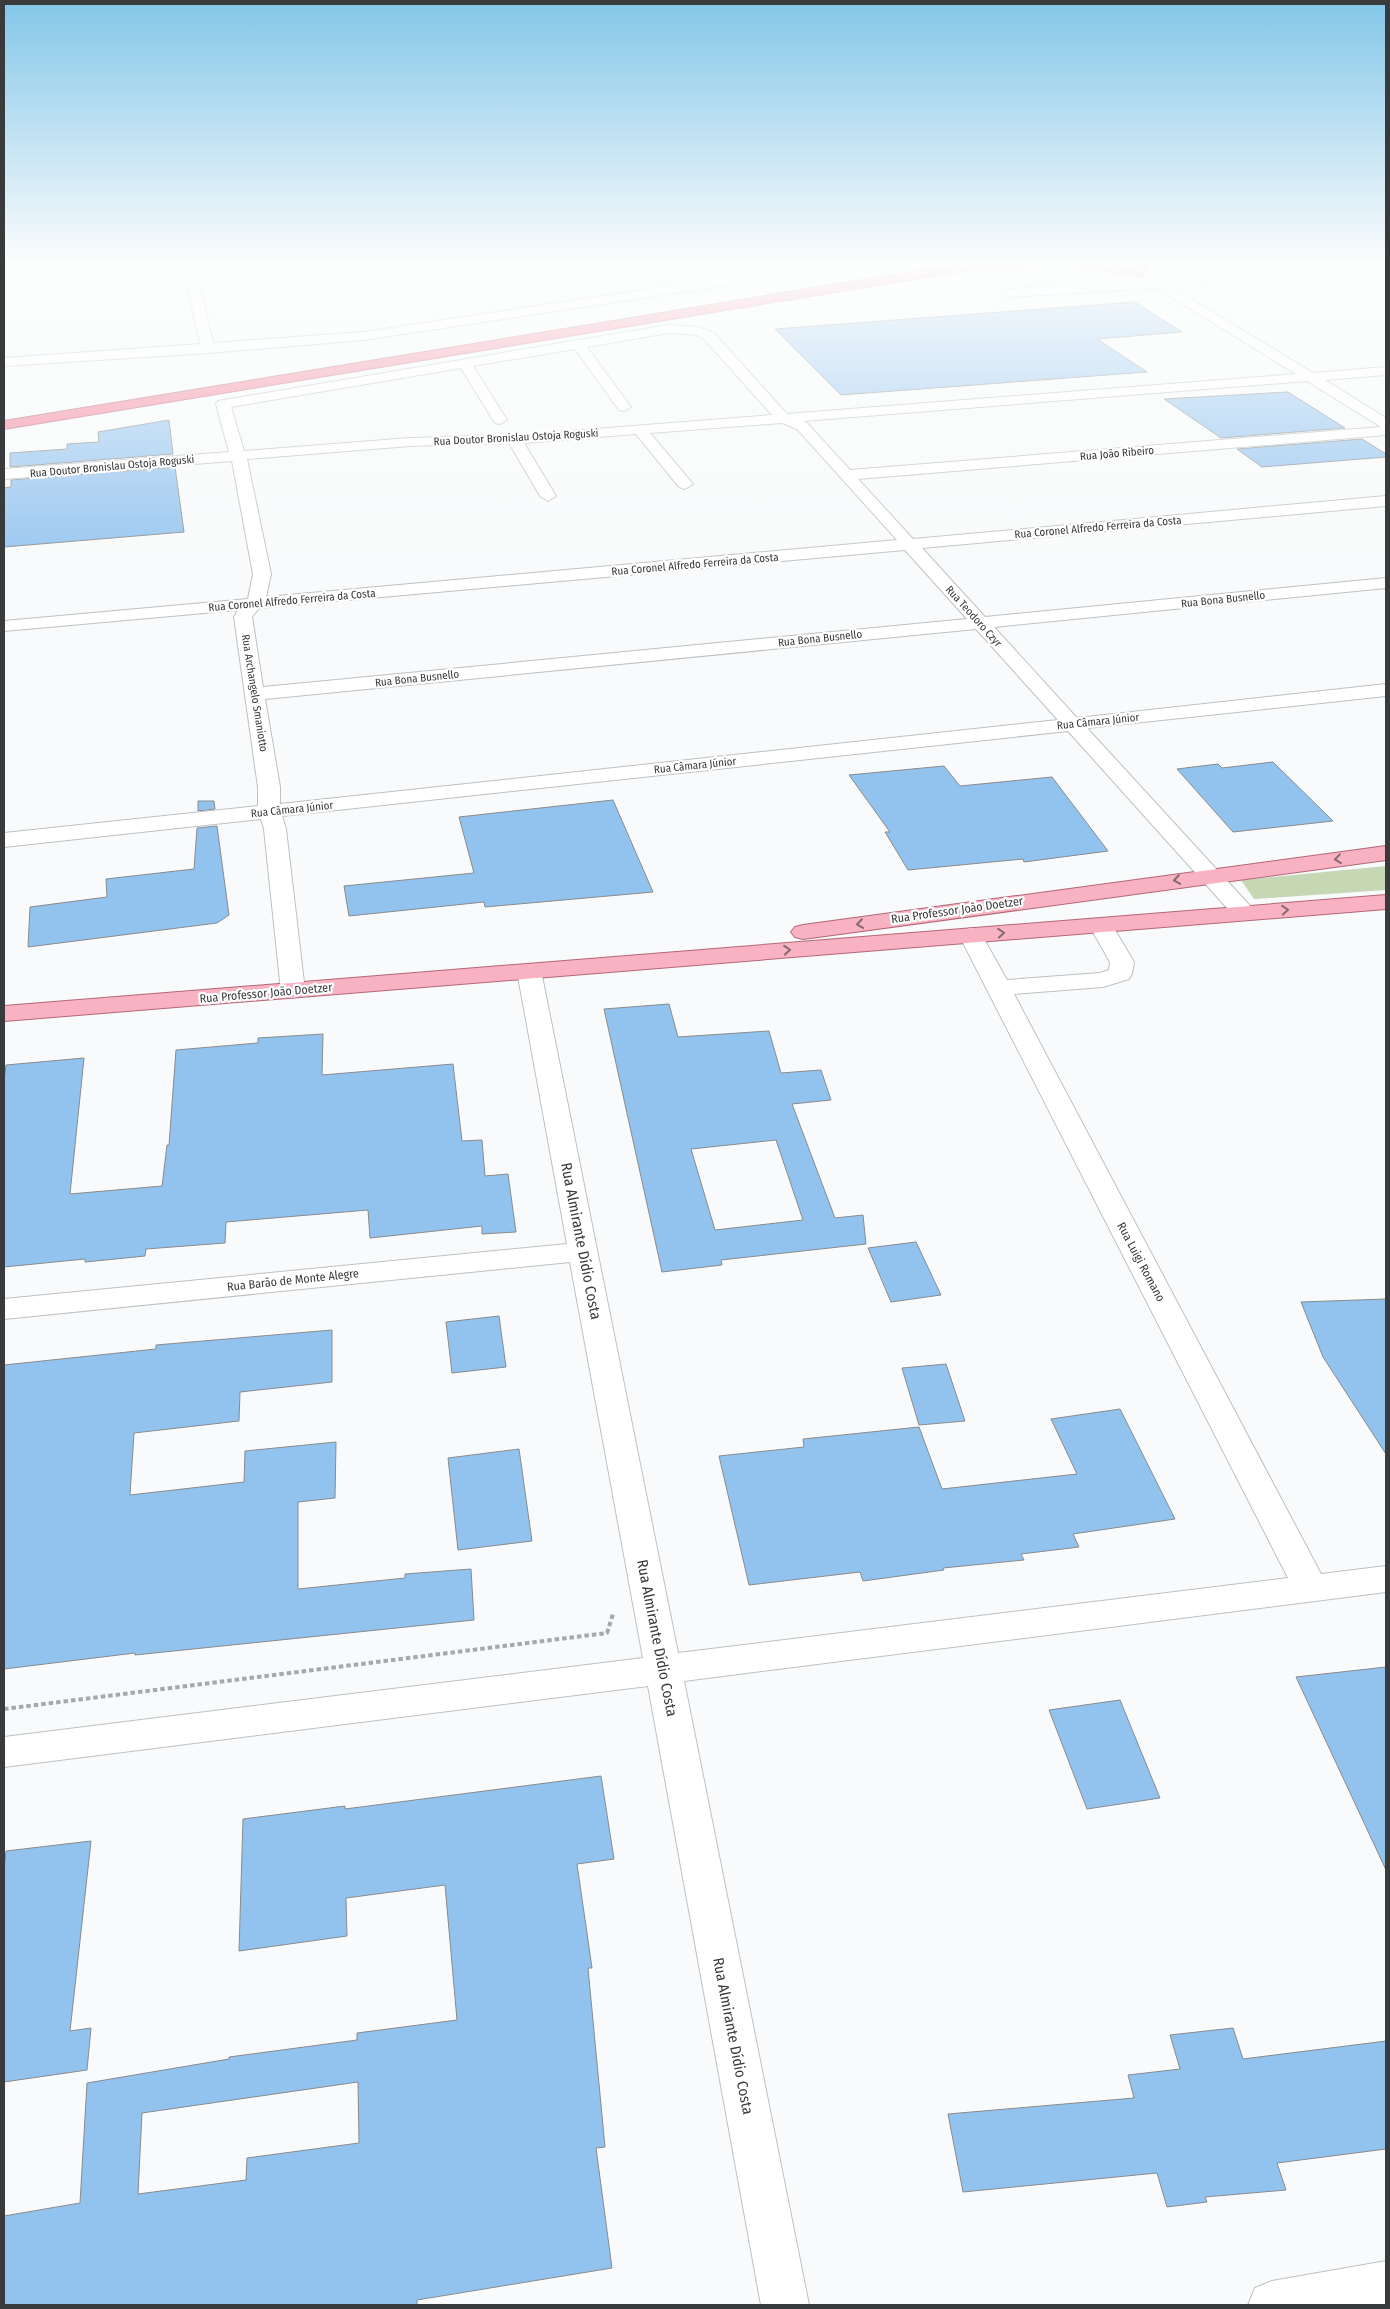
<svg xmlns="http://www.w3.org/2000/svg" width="1390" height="2309" viewBox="0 0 1390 2309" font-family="'Fira Sans Condensed',sans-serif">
  <rect width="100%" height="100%" fill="#f8fafb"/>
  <path fill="#c6d7b4" d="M1386,866V890L1254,899L1241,880Z"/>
  <g fill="#92c3ef" stroke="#898b8c" fill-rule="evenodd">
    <path d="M1135,302L1182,332L1097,339L1147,372L841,395L775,329Z"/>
    <path d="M1288,392L1345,428L1221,438L1164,399Z"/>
    <path d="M169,420L173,454L10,467V453L67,449V444L99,442L98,432Z"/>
    <path d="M1362,439L1386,454V457L1262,467L1237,449Z"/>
    <path d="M175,467L184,532L4,547V488L11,487V480Z"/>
    <path d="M1273,762L1333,821L1233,832L1177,769L1218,764L1222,768Z"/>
    <path d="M944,766L960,786L1052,777L1108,851L1024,862L1023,859L908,870L885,832H890L849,775Z"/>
    <path d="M613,800L653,892L485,907L484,902L349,916L344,886L474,873L459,817Z"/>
    <path d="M198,801H214L215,809L198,811Z"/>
    <path d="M217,826L229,915L217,923L28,947L30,907L107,897L106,879L194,869L197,828Z"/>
    <path d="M669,1004L678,1037L769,1031L781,1073L821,1070L831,1100L792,1104L835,1218L863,1215L866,1244L721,1260L722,1265L662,1272L604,1009ZM776,1140L803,1220L715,1230L691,1149Z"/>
    <path d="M323,1034L322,1075L453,1064L462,1141L482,1140L485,1176L508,1174L516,1232L482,1234V1226L370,1238L368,1210L226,1222L225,1243L146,1249L145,1256L85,1262V1259L4,1267V1081L6,1065L84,1058L70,1194L162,1186L167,1145H169L176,1050L258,1043V1038Z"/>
    <path d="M916,1242L941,1295L891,1302L868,1248Z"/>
    <path d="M1386,1299V1454L1323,1357L1301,1302Z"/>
    <path d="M499,1316L506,1367L452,1373L446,1322Z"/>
    <path d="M332,1330V1382L240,1392L239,1421L134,1433L130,1495L244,1482L245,1451L336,1442L335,1498L298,1502V1589L405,1578V1574L471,1569L474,1620L135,1655V1653L4,1669V1365L156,1349V1345Z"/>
    <path d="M946,1364L965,1421L919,1425L902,1368Z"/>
    <path d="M1120,1409L1175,1519L1073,1534L1079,1547L1021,1554L1024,1560L943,1568L944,1570L863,1581L860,1572L749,1585L719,1456L804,1447L803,1439L919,1427L942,1489L1077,1474L1051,1419Z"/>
    <path d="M519,1449L532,1541L458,1550L448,1458Z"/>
    <path d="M1386,1667V1870L1296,1677Z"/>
    <path d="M1120,1700L1160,1798L1087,1809L1049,1710Z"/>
    <path d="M601,1776L614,1859L577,1864L592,1968H588L605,2147L596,2148L612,2268L417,2300V2305H4V2216L80,2203L87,2083L229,2059V2057L357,2040V2033L457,2020L445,1885L346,1898L347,1936L239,1951L243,1819L345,1806V1809ZM358,2082L359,2143L247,2158L246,2180L138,2194L142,2113Z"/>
    <path d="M91,1841L70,2031L91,2028L87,2070L4,2082V1869L6,1851Z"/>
    <path d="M1233,2028L1243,2059L1386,2041V2149L1277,2163L1286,2190L1205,2197L1207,2202L1167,2207L1157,2173L963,2192L948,2114L1134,2098L1128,2075L1180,2069L1170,2035Z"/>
  </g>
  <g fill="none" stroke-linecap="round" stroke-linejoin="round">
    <g stroke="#bec0c1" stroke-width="2">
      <g id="minor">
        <path d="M167,263H234L228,267L196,269L213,343L364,332L696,282L677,263H690L708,281L824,263H855L849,267L364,340L208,353L4,366V358L200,344L184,269L4,281V273Z"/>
        <path d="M1386,265V273L1208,285L1202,281L1208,277Z"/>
        <path d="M1142,269L1313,373L1386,367V375L1325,380L1386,418V435L858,479L913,539L1386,496V506L922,548L985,617L1386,578V588L994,627L1077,718L1386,684V696L1087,728L1252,908L1256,913L1252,918L1244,920L1236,918L1068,731L282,816L286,829L305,991L302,996L293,998L284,996L281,991L264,829L261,819L4,847V833L258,806V787L234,617L238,610L4,631V621L248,599L253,574L232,461L4,479V469L229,452L216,404L218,401L668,325L698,327L714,333L787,414L1296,374L1157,288L1008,297L1002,293L1008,289L1147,281L1136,273ZM668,333L696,335L704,339L772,415L531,434L410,438L244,451L231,407L461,368L495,423L500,424L507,420L473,366L575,349L619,410L624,411L631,407L587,347ZM1307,381L1381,427L850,470L807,423L803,421ZM782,423L797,429L897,540L266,597L271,574L247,459L410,446L509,443L540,496L548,501L556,496L524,443L636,434L679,487L685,489L693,484L650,433ZM905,550L967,619L263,687L252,617L259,608ZM976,629L1058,720L280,804V787L265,699Z"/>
        <path d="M1101,918L1109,920L1134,962L1132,974L1129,979L1103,987L1014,994L1321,1574L1386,1566V1592L684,1681L809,2305H761L648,1686L4,1767V1737L643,1658L570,1262L4,1319V1299L567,1244L517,971L520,966L529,964L538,966L541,971L678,1653L1288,1578L959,935L963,930L971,928L979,930L1007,980L1100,973L1109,970L1110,962L1089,925L1093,920Z"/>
        <path d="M1386,2261V2305H1248L1255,2288L1272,2281Z"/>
      </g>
    </g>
    <g stroke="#b36777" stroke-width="2">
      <g id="major">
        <path d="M1386,846V860L803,939L795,937L791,932L795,927L803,925Z"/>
        <path d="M1386,895V909L4,1021V1006Z"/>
      </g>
    </g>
    <g stroke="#b36777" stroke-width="2">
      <g id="highway">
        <path d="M967,263H1041L1035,267L969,270L4,429V421Z"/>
        <path d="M1075,263H1104L1136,268V263H1148V273L1142,277L1081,267Z"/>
      </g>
    </g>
    <path stroke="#a6a8a9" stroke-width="4" stroke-dasharray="4.5 3" stroke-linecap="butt" d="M4,1709L607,1633L613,1614"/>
    <use href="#minor" fill="#fff" fill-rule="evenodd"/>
    <use href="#major" fill="#f8b2c1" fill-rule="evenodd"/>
    <use href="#highway" fill="#f47f98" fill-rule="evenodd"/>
  </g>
  <defs><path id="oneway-chevron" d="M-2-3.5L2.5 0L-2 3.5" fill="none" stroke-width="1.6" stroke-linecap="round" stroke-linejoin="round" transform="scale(1.25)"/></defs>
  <g stroke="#856a71">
    <use href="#oneway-chevron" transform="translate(1338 859) rotate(173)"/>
    <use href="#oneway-chevron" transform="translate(1177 880) rotate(172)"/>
    <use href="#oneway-chevron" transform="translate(1285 910) rotate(-5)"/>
    <use href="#oneway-chevron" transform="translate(860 924) rotate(172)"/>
    <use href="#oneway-chevron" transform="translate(1001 933) rotate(-5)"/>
    <use href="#oneway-chevron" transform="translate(787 950) rotate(-5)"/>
  </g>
  <linearGradient id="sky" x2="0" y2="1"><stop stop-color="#83c6e8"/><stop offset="0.45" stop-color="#fcfdfd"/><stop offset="1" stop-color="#fcfdfd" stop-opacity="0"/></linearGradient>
  <rect width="1390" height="586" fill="url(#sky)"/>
  <g text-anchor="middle" stroke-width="4.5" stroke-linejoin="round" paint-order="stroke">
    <g font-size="11" fill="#393a3b" stroke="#fff">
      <text transform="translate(516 437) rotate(-3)" y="4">Rua Doutor Bronislau Ostoja Roguski</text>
      <text transform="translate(1117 453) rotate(-5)" y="4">Rua João Ribeiro</text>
      <text transform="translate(112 466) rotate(-5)" y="4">Rua Doutor Bronislau Ostoja Roguski</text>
      <text transform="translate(1098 527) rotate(-5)" y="4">Rua Coronel Alfredo Ferreira da Costa</text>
      <text transform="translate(695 564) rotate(-5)" y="4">Rua Coronel Alfredo Ferreira da Costa</text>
      <text transform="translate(1223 599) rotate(-6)" y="4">Rua Bona Busnello</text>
      <text transform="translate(292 600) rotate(-5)" y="4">Rua Coronel Alfredo Ferreira da Costa</text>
      <text transform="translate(974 616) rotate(48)" y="4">Rua Teodoro Czyr</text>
      <text transform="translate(820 638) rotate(-6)" y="4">Rua Bona Busnello</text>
      <text transform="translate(417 678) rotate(-6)" y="4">Rua Bona Busnello</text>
      <text transform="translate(255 693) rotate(81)" y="4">Rua Archangelo Smaniotto</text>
      <text transform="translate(1098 721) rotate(-6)" y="4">Rua Câmara Júnior</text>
      <text transform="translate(695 765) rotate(-6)" y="4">Rua Câmara Júnior</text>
      <text transform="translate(292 809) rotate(-6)" y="4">Rua Câmara Júnior</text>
    </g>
    <g font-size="12" fill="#393a3b" stroke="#fff">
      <text transform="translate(957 910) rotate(-8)" y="4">Rua Professor João Doetzer</text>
      <text transform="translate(266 993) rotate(-5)" y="4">Rua Professor João Doetzer</text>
      <text transform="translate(1141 1262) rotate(62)" y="4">Rua Luigi Romano</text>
      <text transform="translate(293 1280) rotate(-6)" y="4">Rua Barão de Monte Alegre</text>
    </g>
    <g font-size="15" fill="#393a3b" stroke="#fff">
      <text transform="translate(581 1241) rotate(79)" y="5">Rua Almirante Dídio Costa</text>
      <text transform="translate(657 1638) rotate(79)" y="5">Rua Almirante Dídio Costa</text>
      <text transform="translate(733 2036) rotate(79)" y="5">Rua Almirante Dídio Costa</text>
    </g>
  </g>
  <rect width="1390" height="2309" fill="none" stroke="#393a3b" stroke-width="10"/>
</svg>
